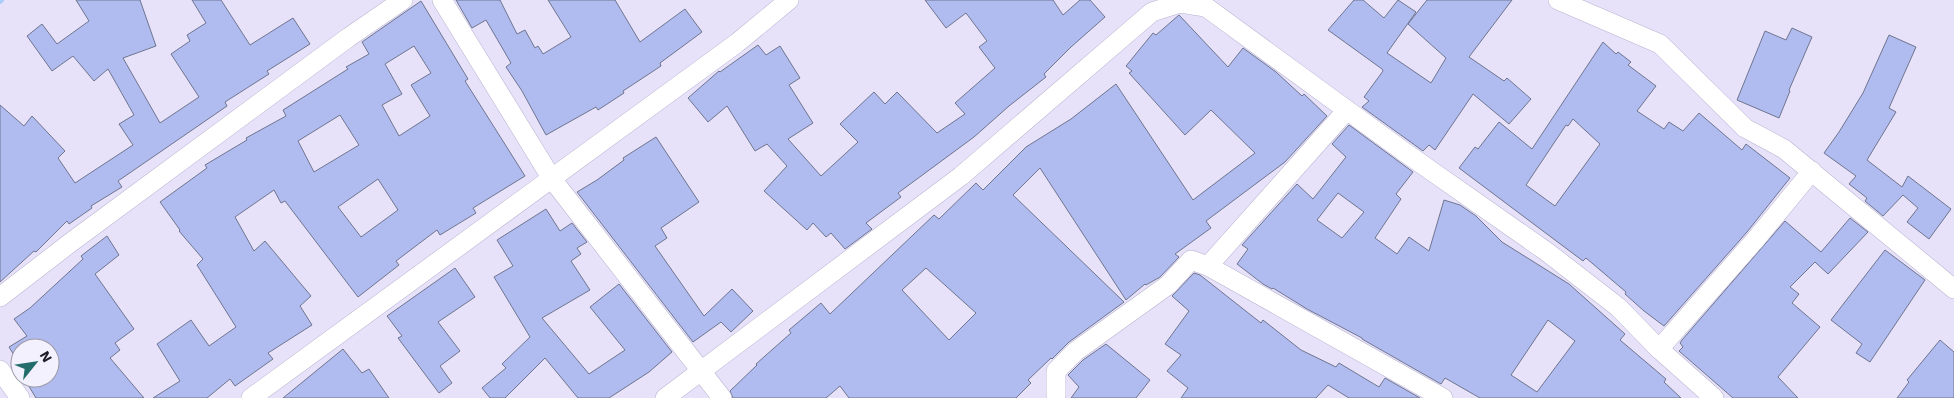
<svg xmlns="http://www.w3.org/2000/svg" width="1954" height="398" viewBox="0 0 1954 398" font-family="'Work Sans',sans-serif">
  <rect width="100%" height="100%" fill="#e7e2fa"/>
  <g fill="none" stroke-linecap="round" stroke-linejoin="round">
    <path stroke="#a8cdf8" stroke-width="6" d="M0,1L1,0"/>
  </g>
  <g fill="#b0bcef" stroke="#6f758f" fill-rule="evenodd">
    <path d="M76,0H140L156,46L123,58L160,123L199,97L171,54L190,41L187,35L206,23L192,0H221L250,45L293,18L310,44L267,71L269,74L225,102L227,106L118,181L122,187L91,206L92,208L69,224L67,221L36,252L34,251L0,282V105L24,126L32,116L65,151L58,158L75,183L133,145L119,124L134,115L108,69L94,81L73,56L52,71L27,36L42,24L57,44L89,21Z"/>
    <path d="M456,0H500L517,34L525,30L535,48L538,46L543,54L571,37L548,0H615L640,42L685,9L702,32L660,63L661,66L623,91L624,93L598,110L596,107L546,135L522,91L506,67L511,63L486,20L472,28Z"/>
    <path d="M925,0H1053L1063,15L1080,0H1090L1105,17L1071,47L1044,74L1046,77L1009,106L974,137L898,193L901,197L866,223L872,229L845,249L831,233L826,237L813,223L807,230L764,191L787,166L767,144L755,151L727,106L708,122L688,98L719,71L720,72L758,45L766,55L780,46L800,78L789,85L813,123L788,139L821,176L858,142L840,124L874,92L885,104L897,92L937,133L965,114L955,103L995,68L979,47L987,41L966,13L946,28Z"/>
    <path d="M1354,0H1363L1384,18L1398,0L1416,12L1387,53L1431,83L1446,58L1408,24L1427,0H1512L1469,57L1504,81L1507,78L1531,99L1509,124L1473,94L1435,150L1429,145L1423,151L1362,107L1369,101L1364,97L1383,71L1382,69L1328,30Z"/>
    <path d="M421,1L468,79L465,81L525,176L473,208L476,213L440,235L437,230L396,261L399,265L358,297L285,201L281,203L274,190L235,217L254,251L265,241L311,296L300,306L312,325L268,353L273,359L235,386L230,379L207,398H153L180,381L157,344L191,320L209,346L236,327L197,265L203,259L179,231L180,230L160,202L207,168L205,165L247,140L246,138L286,116L283,110L348,69L346,67L369,54L362,42ZM414,46L431,73L411,85L430,116L399,136L382,105L402,94L385,64ZM340,115L359,145L314,172L298,141ZM378,179L398,210L361,237L338,207Z"/>
    <path d="M1179,15L1228,67L1243,48L1276,72L1302,96L1304,94L1327,116L1285,162L1206,221L1211,228L1175,254L1179,257L1160,277L1146,285L1145,284L1126,300L1040,168L1013,195L1124,302L1069,342L1052,359L1051,358L1028,380L1031,383L1016,398H849L840,386L826,398H733L730,391L757,365L756,364L791,333L789,330L821,303L830,314L934,215L939,219L976,183L983,190L1026,147L1071,119L1116,84L1193,200L1255,153L1211,110L1185,135L1129,73L1132,71L1126,66L1153,33L1156,35ZM926,268L976,313L949,340L902,290Z"/>
    <path d="M1792,28L1812,37L1789,90L1790,91L1779,118L1737,100L1765,31L1786,40Z"/>
    <path d="M1889,35L1916,47L1889,108L1896,112L1867,160L1902,187L1908,176L1951,209L1929,239L1907,222L1918,208L1903,195L1883,216L1865,201L1867,198L1849,184L1856,176L1824,153L1839,132L1863,93Z"/>
    <path d="M1603,42L1616,54L1618,52L1631,62L1628,65L1656,86L1637,111L1664,129L1669,122L1683,131L1699,113L1742,150L1746,144L1790,178L1747,232L1664,326L1644,311L1625,294L1626,292L1586,258L1583,261L1459,168L1475,147L1478,149L1499,122L1532,149ZM1573,119L1600,144L1555,206L1526,185L1566,125L1568,126Z"/>
    <path d="M1349,125L1413,172L1396,194L1401,199L1375,238L1397,254L1409,237L1429,251L1444,200L1460,205L1476,216L1502,242L1569,284L1625,334L1620,340L1666,379L1664,382L1681,398H1480L1445,378L1441,384L1362,339V338L1307,309L1273,288L1272,289L1263,284L1237,264L1248,249L1242,245L1297,184L1313,199L1346,157L1332,144ZM1338,193L1364,212L1342,238L1317,220ZM1548,320L1575,341L1537,392L1511,375Z"/>
    <path d="M656,137L699,202L661,228L667,238L655,246L704,316L732,289L753,311L731,332L721,322L693,342L577,192L597,180L624,160L623,158Z"/>
    <path d="M546,209L560,231L572,223L587,242L577,248L581,254L571,261L590,290L542,318L589,374L625,350L590,307L619,284L672,352L649,372L609,398H578L545,358L505,398H490L482,388L506,368L502,364L530,337L494,277L513,266L497,240Z"/>
    <path d="M1850,218L1868,232L1828,274L1815,262L1790,287L1799,294L1792,303L1820,327L1778,377L1798,398H1733L1679,351L1683,347L1680,343L1682,340L1785,221L1821,252Z"/>
    <path d="M107,236L119,255L95,274L134,329L115,343L120,350L110,358L144,398H36L24,378H50V348H20V365L9,347L27,336L14,319L30,308L83,259L81,256Z"/>
    <path d="M1885,250L1925,280L1870,362L1856,353L1862,344L1831,320Z"/>
    <path d="M455,268L475,297L438,322L460,351L440,366L452,383L439,393L398,338L402,336L387,316Z"/>
    <path d="M1194,273L1200,275L1261,323L1263,320L1301,350L1336,367L1339,363L1379,387L1385,378L1420,398H1349L1328,385L1316,398H1181L1188,388L1167,371L1181,355L1165,344L1189,311L1172,296Z"/>
    <path d="M1940,340L1954,352V398H1897L1909,382L1907,380Z"/>
    <path d="M1106,344L1150,380L1136,398H1071L1079,387L1068,375L1083,360Z"/>
    <path d="M343,349L362,373L369,369L389,398H283Z"/>
  </g>
  <g fill="none" stroke-linecap="round" stroke-linejoin="round">
    <g stroke="#b8b3d0" stroke-width="20">
      <g id="street">
        <path d="M442,0L552,179L722,398"/>
        <path d="M1558,0L1660,44L1745,128L1784,149L1954,289"/>
        <path d="M1208,266L1347,110"/>
        <path d="M0,297L70,243L349,37L403,0"/>
        <path d="M1659,349L1756,239L1812,171"/>
        <path d="M0,370L20,398"/>
        <path d="M251,398L737,43L789,0"/>
        <path d="M665,398L961,176L1152,12L1180,3L1206,7L1403,151L1547,252L1618,307L1659,349L1714,398"/>
        <path d="M1056,398V371L1076,351L1168,285L1191,260L1208,266L1443,398"/>
      </g>
    </g>
    <use href="#street" stroke="#fff" stroke-width="19"/>
  </g>
  <g transform="translate(35 363) rotate(60)"><circle r="24" fill="#f4f1fe" stroke="#9f9ca8"/>
  <path d="M0-4L9 19L0 12L-9 19Z" fill="#236e6b"/>
  <text y="-8" font-size="14" font-weight="bold" text-anchor="middle" fill="#1f1d27">N</text>
  </g>
</svg>
